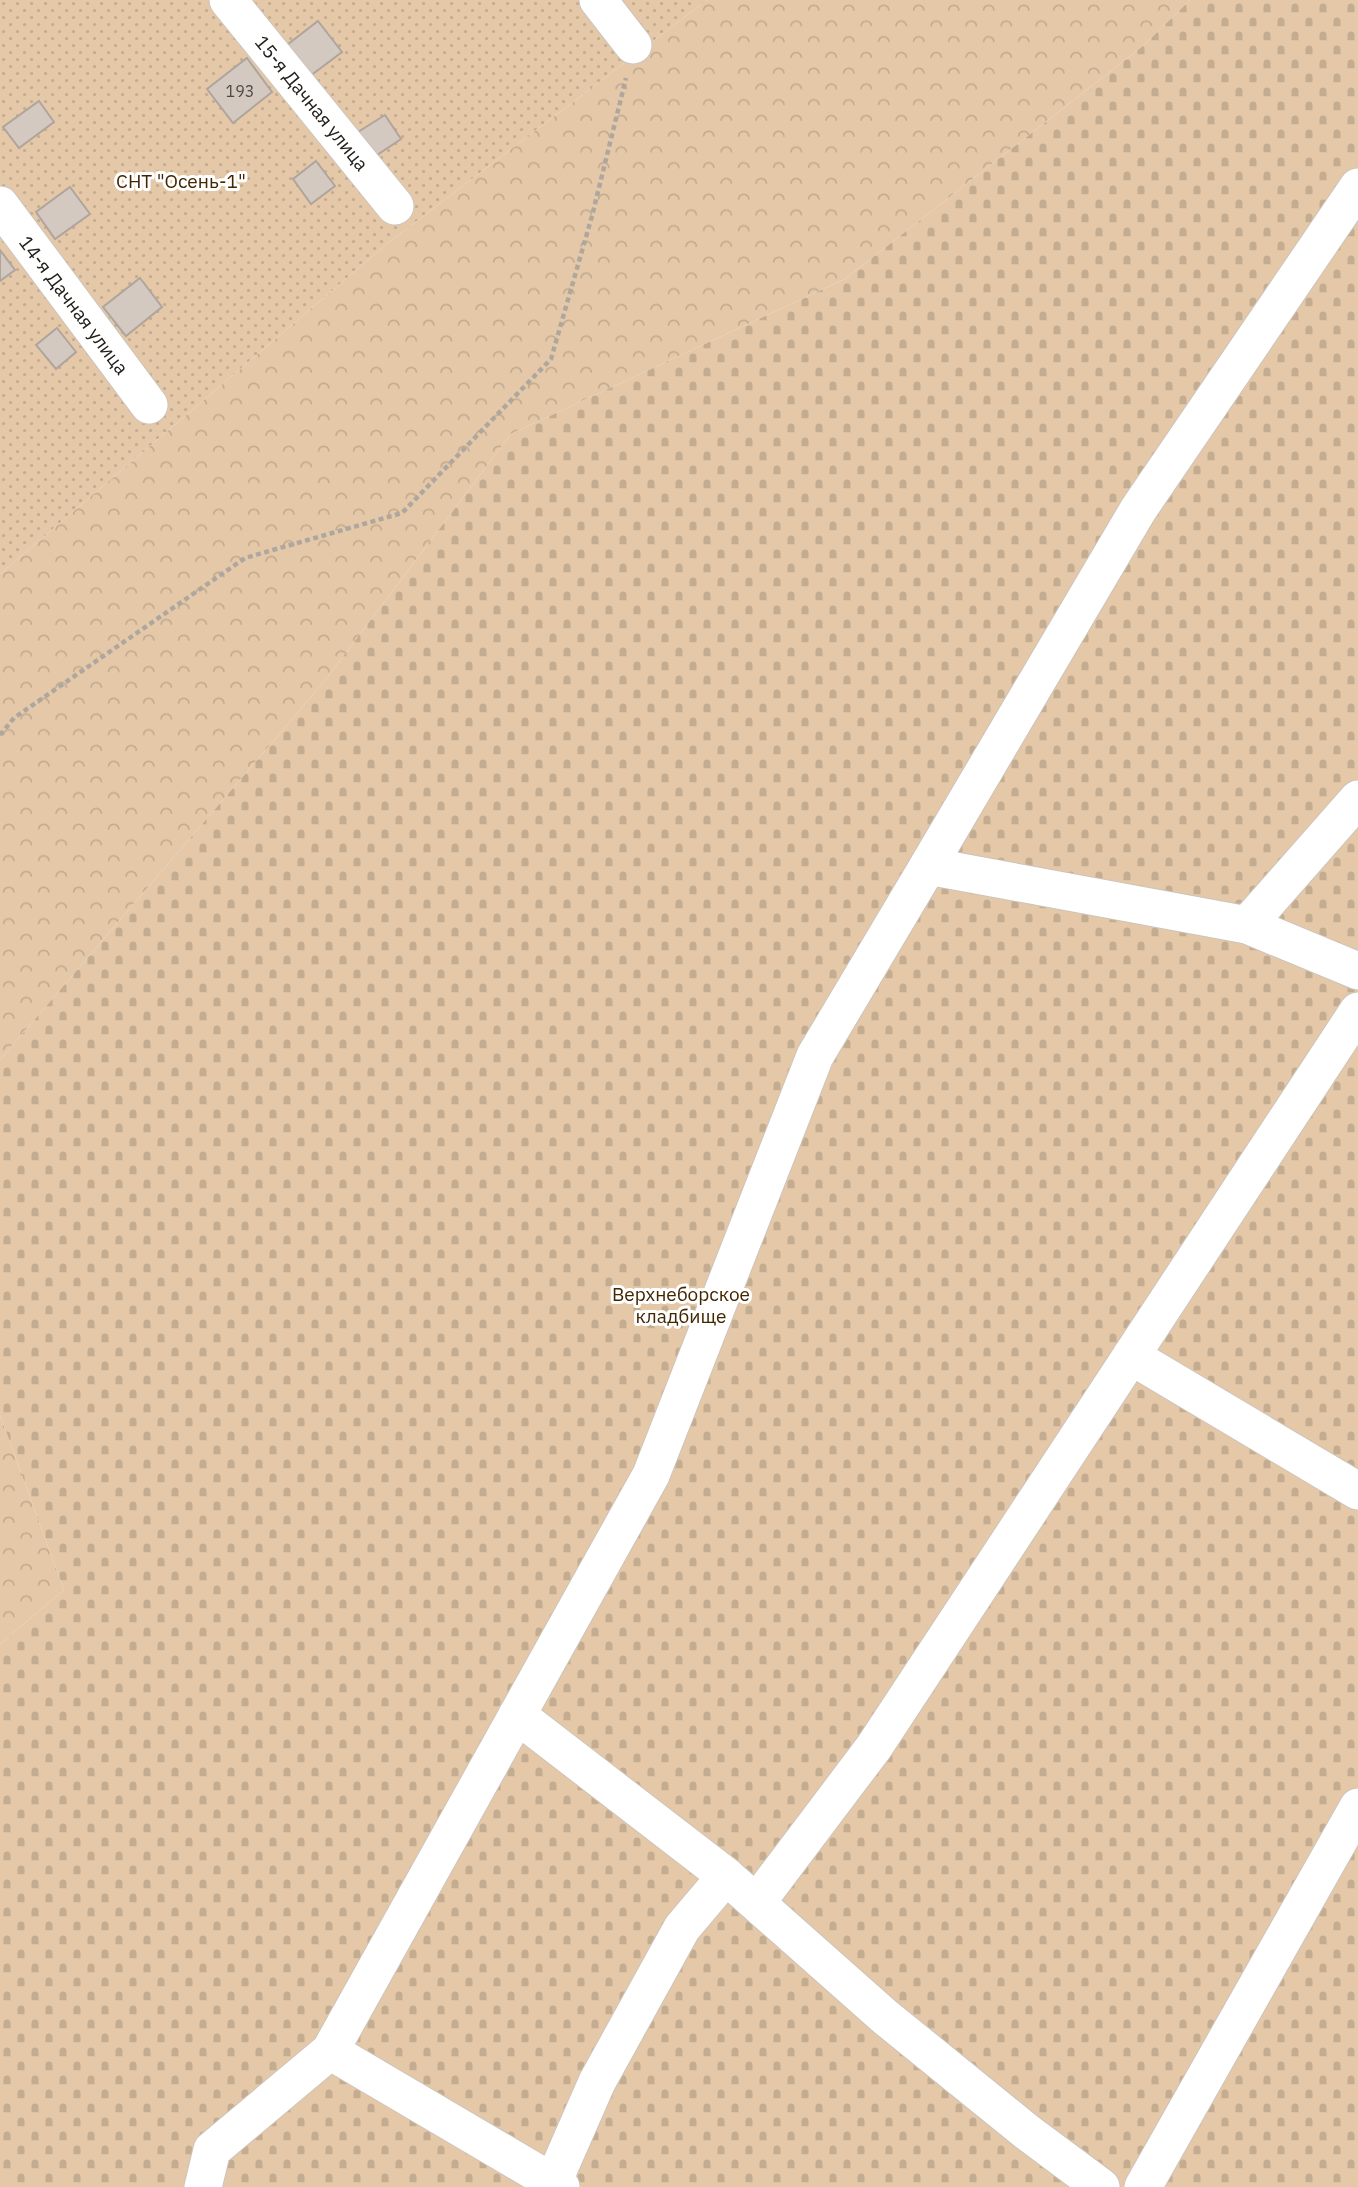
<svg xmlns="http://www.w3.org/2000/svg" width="1358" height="2187" viewBox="0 0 1358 2187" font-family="'IBM Plex Sans',sans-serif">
  <defs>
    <pattern id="grass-dots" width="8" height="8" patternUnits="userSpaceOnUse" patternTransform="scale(1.75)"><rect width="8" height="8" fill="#e5c8a8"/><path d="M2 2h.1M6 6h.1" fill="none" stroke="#c4ac90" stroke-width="1.8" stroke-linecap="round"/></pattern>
    <pattern id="forest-crowns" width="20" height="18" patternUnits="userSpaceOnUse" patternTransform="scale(1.75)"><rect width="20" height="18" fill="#e5c8a8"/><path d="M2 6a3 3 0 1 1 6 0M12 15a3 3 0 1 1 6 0" fill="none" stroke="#c4ac90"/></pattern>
    <pattern id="cemetery-stones" width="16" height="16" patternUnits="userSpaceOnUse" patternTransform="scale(1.75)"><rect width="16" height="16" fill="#e5c8a8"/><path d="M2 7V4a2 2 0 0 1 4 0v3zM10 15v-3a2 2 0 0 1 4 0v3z" fill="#c4ac90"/></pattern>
  </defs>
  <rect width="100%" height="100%" fill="#fdf3e9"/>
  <path fill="url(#grass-dots)" d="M0,0H707L388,243L0,574Z"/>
  <g fill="url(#forest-crowns)">
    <path d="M707,0H1190L1144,45L845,279L511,434L323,683L0,1060V574L388,243Z"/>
    <path d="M0,1415L64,1590L0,1644Z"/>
  </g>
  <path fill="url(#cemetery-stones)" d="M1190,0H1358V2187H0V1644L64,1590L0,1415V1060L323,683L511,434L845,279L1144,45Z"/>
  <g fill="#d3c9c0" stroke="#afa59d" stroke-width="2">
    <path d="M318,21L342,52L310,76L287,45Z"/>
    <path d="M247,58L272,92L233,123L207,89Z"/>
    <path d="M39,101L54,122L19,148L3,127Z"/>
    <path d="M385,115L401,139L374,157L358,132Z"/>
    <path d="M316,161L335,186L311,204L293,179Z"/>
    <path d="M70,187L90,214L55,239L36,212Z"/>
    <path d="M0,250L15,270L0,281Z"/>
    <path d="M140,278L162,307L126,336L103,307Z"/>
    <path d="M57,328L76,352L56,369L36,345Z"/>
  </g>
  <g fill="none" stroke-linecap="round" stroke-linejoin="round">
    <g stroke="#cdc4bb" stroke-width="39">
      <g id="minor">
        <path d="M228,0L395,206"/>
        <path d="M598,0L633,45"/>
        <path d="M0,205L149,405"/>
        <path d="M928,866L1138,510L1358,187"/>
        <path d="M1247,925L1358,971"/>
        <path d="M1131,1356L1358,1491"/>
        <path d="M517,1715L726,1876L884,2016L1027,2132L1101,2187"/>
        <path d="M757,1902L874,1747L1358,1011"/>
        <path d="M330,2051L561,2187"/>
        <path d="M203,2187L212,2150L330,2051L651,1475L815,1056L928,866L1247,925L1358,799"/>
        <path d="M551,2187L597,2082L682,1928L726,1876"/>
        <path d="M1143,2187L1358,1807"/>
      </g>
    </g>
    <path stroke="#aea79f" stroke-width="4.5" stroke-dasharray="5 3.5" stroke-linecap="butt" d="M0,735L14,718L245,558L402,513L551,359L592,216L626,78"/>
    <use href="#minor" stroke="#fff" stroke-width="37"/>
  </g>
  <g text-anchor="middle" stroke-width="6" stroke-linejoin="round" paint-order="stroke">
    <g font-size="16" fill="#4f4a45">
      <text x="240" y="97">193</text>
    </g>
    <g font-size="19" fill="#23201c" stroke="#fff">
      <text transform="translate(312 103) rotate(51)" y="7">15-я Дачная улица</text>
      <text transform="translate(74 305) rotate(53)" y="7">14-я Дачная улица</text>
    </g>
    <g font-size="19" fill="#422600" stroke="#fff">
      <text x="181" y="188">СНТ "Осень-1"</text>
      <text x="681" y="1301">Верхнеборское<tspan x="681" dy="22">кладбище</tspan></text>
    </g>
  </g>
</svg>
